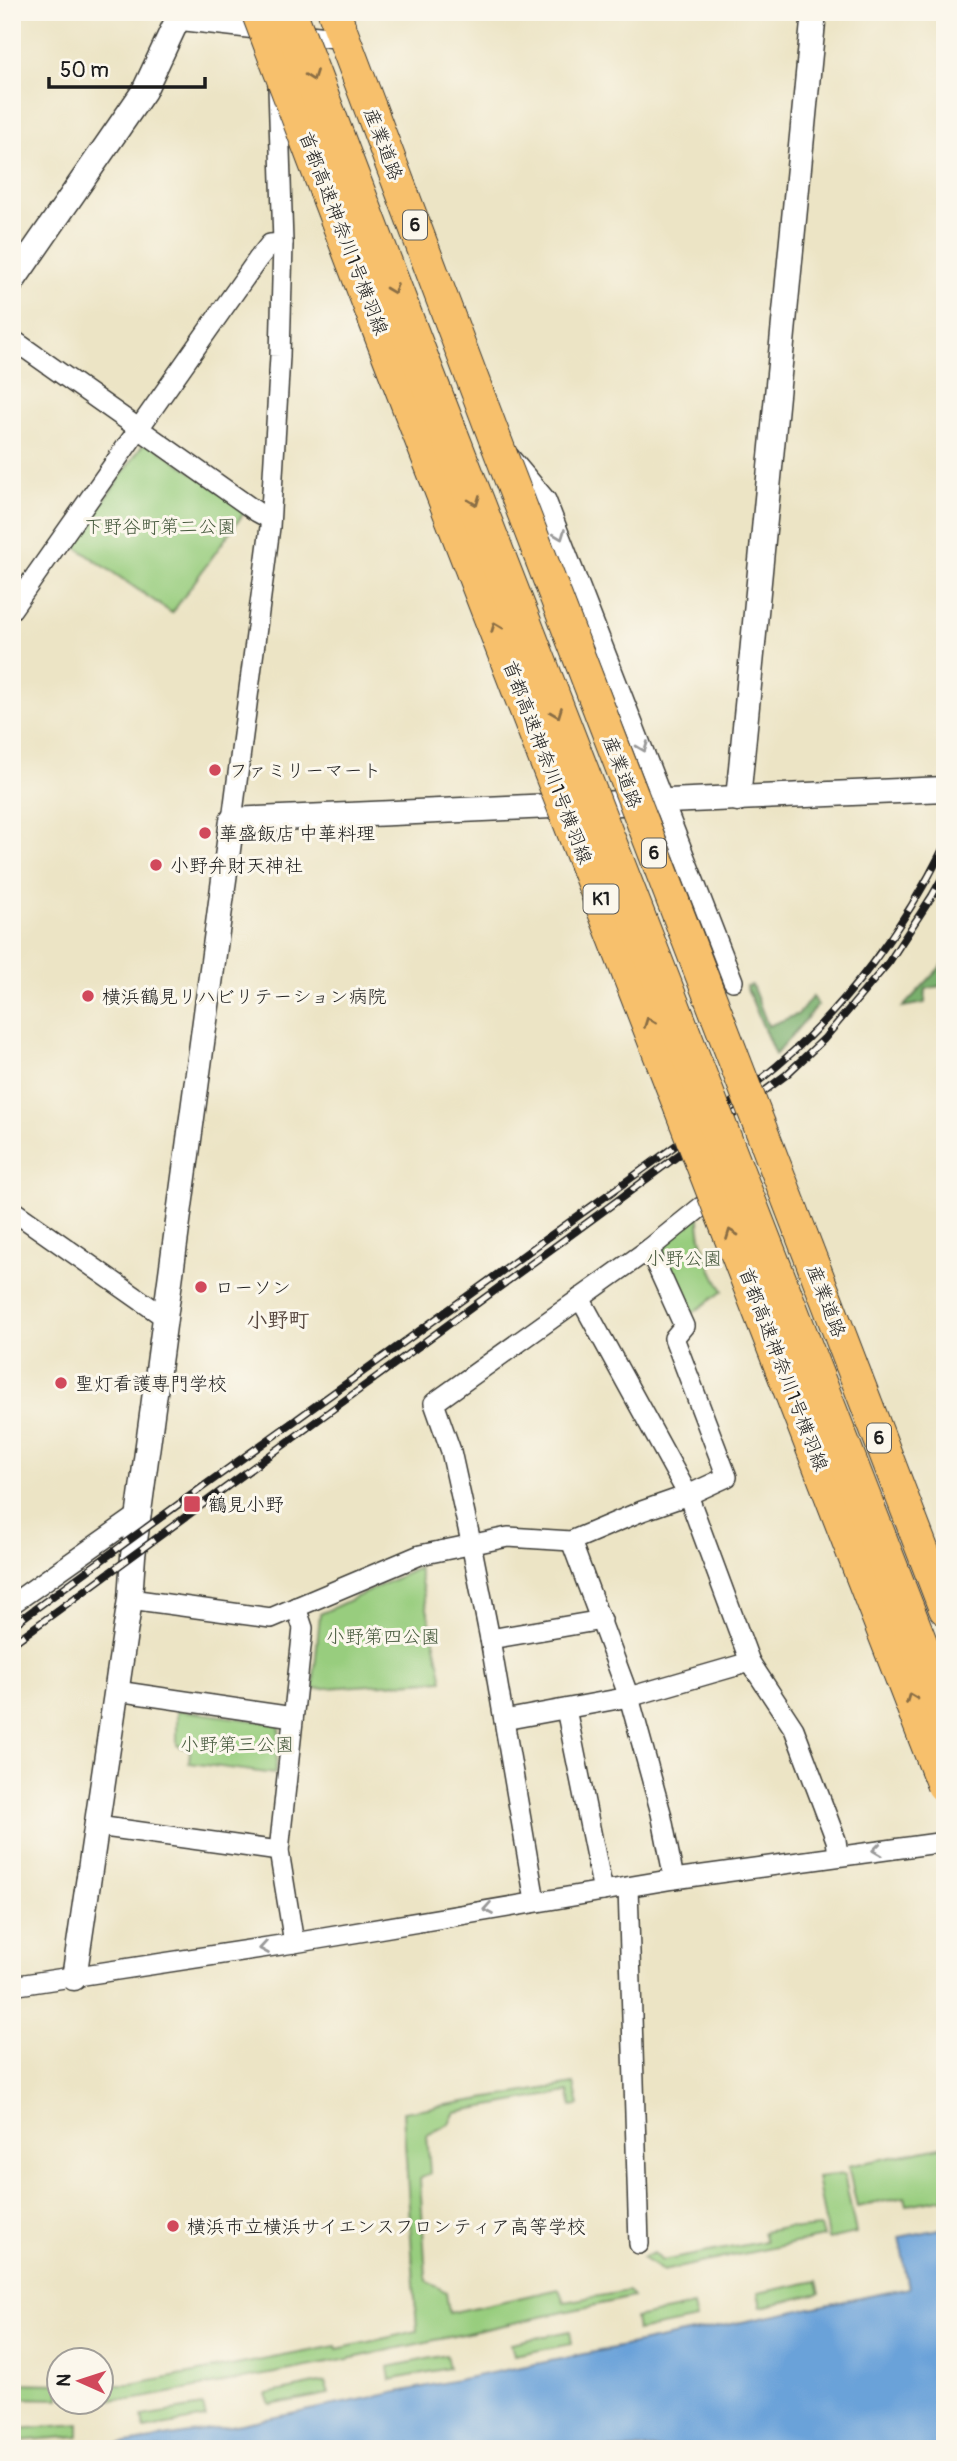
<svg xmlns="http://www.w3.org/2000/svg" width="957" height="2461" viewBox="0 0 957 2461" font-family="Pangolin,'Klee One',sans-serif">
  <rect width="100%" height="100%" fill="#fbf7ec"/>
  <filter id="ink" filterUnits="userSpaceOnUse"><feTurbulence type="fractalNoise" baseFrequency=".0143" numOctaves="2"/><feDisplacementMap in="SourceGraphic" scale="14" xChannelSelector="R" yChannelSelector="G"/><feConvolveMatrix kernelMatrix="1 2 1 2 8 2 1 2 1" color-interpolation-filters="sRGB"/></filter>
  <filter id="wash" filterUnits="userSpaceOnUse"><feTurbulence type="fractalNoise" baseFrequency=".00686" numOctaves="4" result="noise"/><feDisplacementMap in="SourceGraphic" scale="28" xChannelSelector="R" yChannelSelector="G"/><feGaussianBlur stdDeviation="1.57" result="paint"/><feColorMatrix in="noise" values="0 0 0 0 0 0 0 0 0 0 0 0 0 0 0 0 0 1.4 0 .05"/><feComposite in="paint" operator="in"/></filter>
  <g filter="url(#wash)">
    <rect width="100%" height="100%" fill="#ece4c5"/>
    <g fill="#98cd7e" stroke="#5a744d" stroke-width="2">
      <path d="M146,440L246,510L172,613L73,545Z"/>
      <path d="M699,1215C698,1240 710,1269 723,1291L686,1318L655,1249Z"/>
      <path d="M418,1568L443,1680L313,1689L320,1614Z"/>
      <path d="M177,1710L280,1724L275,1774L189,1763L190,1750L177,1745Z"/>
      <path d="M574,2084L579,2105L572,2106L568,2092L455,2112L449,2124L427,2135L430,2173L420,2179L426,2277L428,2282L446,2292L449,2313L559,2289L564,2302L628,2291L633,2297L339,2361L132,2400L102,2399V2385H131L336,2346L337,2349L417,2331L403,2112Z"/>
      <path d="M945,2146V2198L907,2205L905,2197L857,2207L848,2166Z"/>
      <path d="M844,2174L856,2233L828,2239L817,2177Z"/>
      <path d="M789,2227L798,2229L820,2227L823,2237L663,2271L642,2258L654,2253L662,2261L766,2241L763,2232Z"/>
      <path d="M817,2281L820,2293L761,2307L758,2293Z"/>
      <path d="M693,2306L696,2319L637,2331L635,2318Z"/>
      <path d="M570,2331L572,2344L514,2355L511,2343Z"/>
      <path d="M446,2355L449,2368L390,2380L388,2367Z"/>
      <path d="M325,2382L329,2394L270,2405L266,2394Z"/>
      <path d="M12,2383L59,2384V2399L12,2398Z"/>
      <path d="M203,2406L206,2418L144,2429L142,2416Z"/>
      <path d="M79,2424V2436L18,2441V2429Z"/>
    </g>
    <g fill="#7ab06d" stroke="#4b6644" stroke-width="2">
      <path d="M945,962V985L926,989L925,1003L903,1007Z"/>
      <path d="M752,985L768,1026L799,1014L812,997L818,1005L775,1055L746,986Z"/>
    </g>
    <path fill="#6aa2d9" stroke="#435f7a" stroke-width="2" d="M945,2228V2449H89L221,2428L909,2288L899,2237Z"/>
  </g>
  <g filter="url(#ink)">
    <g fill="none" stroke-linecap="round" stroke-linejoin="round">
      <g stroke="#3b3a35" stroke-width="22">
        <g id="minor">
          <path d="M177,20L345,39"/>
          <path d="M12,339L257,512L270,519"/>
          <path d="M509,456L546,500L733,981"/>
          <path d="M12,609L258,259L270,244L283,243"/>
          <path d="M232,820L270,527L280,356L283,243L278,88"/>
          <path d="M12,1210L167,1319"/>
          <path d="M580,1298L688,1495L750,1662"/>
          <path d="M571,1541L629,1697L661,1813L674,1879"/>
          <path d="M130,1599L271,1618L420,1555L508,1537L571,1541L642,1511L688,1495L727,1477L674,1338L684,1326L649,1249"/>
          <path d="M12,1604L141,1513"/>
          <path d="M490,1639L602,1620"/>
          <path d="M117,1691L293,1717"/>
          <path d="M566,1709L603,1891"/>
          <path d="M504,1720L629,1697L750,1662L794,1729L836,1840L838,1855"/>
          <path d="M97,1826L279,1851"/>
          <path d="M628,1887L639,2244"/>
          <path d="M535,1901L490,1639L469,1533L451,1451L434,1403L649,1249L701,1207"/>
          <path d="M294,1943L279,1851L303,1628L296,1607"/>
          <path d="M12,1986L294,1943L674,1879L945,1842"/>
        </g>
      </g>
      <g stroke="#3b3a35" stroke-width="27">
        <g id="tertiary">
          <path d="M12,282L144,91L181,12"/>
          <path d="M738,799L814,12"/>
          <path d="M74,1978L130,1599L133,1556L232,820L945,789"/>
        </g>
      </g>
      <g stroke="#3b3a35" stroke-width="34">
        <g id="primary">
          <path d="M334,12L495,439"/>
          <path d="M814,1267L945,1609"/>
        </g>
      </g>
      <use href="#minor" stroke="#fff" stroke-width="19"/>
      <use href="#tertiary" stroke="#fff" stroke-width="24"/>
      <use href="#primary" stroke="#f7c06c" stroke-width="32"/>
      <g stroke="#1c1c1c" stroke-width="8">
        <g id="rail">
          <path d="M12,1626C175,1505 342,1388 506,1268C597,1201 692,1138 778,1065C847,1006 905,926 945,845"/>
          <path d="M12,1644L621,1198L786,1075L824,1039L889,962L932,896L945,873"/>
        </g>
      </g>
      <use href="#rail" stroke="#fbf7ec" stroke-width="5" stroke-dasharray="16" stroke-linecap="butt"/>
      <g stroke="#3b3a35" stroke-width="34" stroke-linecap="butt">
        <path id="primary-bridge" d="M495,439L814,1267"/>
      </g>
      <g stroke="#3b3a35" stroke-width="39" stroke-linecap="butt">
        <g id="motorway-bridge">
          <path d="M260,12L386,343L945,1784"/>
          <path d="M288,12L412,338L945,1711"/>
        </g>
      </g>
      <use href="#primary-bridge" stroke="#f7c06c" stroke-width="32"/>
      <use href="#motorway-bridge" stroke="#f7c06c" stroke-width="37"/>
    </g>
    <defs><path id="oneway-chevron" d="M-2-3.5L2.5 0L-2 3.5" fill="none" stroke-width="1.6" stroke-linecap="round" stroke-linejoin="round" transform="scale(1.75)"/></defs>
    <g stroke="#8a6e44">
      <use href="#oneway-chevron" transform="translate(312 76) rotate(70)"/>
      <use href="#oneway-chevron" transform="translate(393 289) rotate(69)"/>
      <use href="#oneway-chevron" transform="translate(475 501) rotate(69)"/>
      <use href="#oneway-chevron" transform="translate(496 627) rotate(-111)"/>
      <use href="#oneway-chevron" transform="translate(557 713) rotate(69)"/>
      <use href="#oneway-chevron" transform="translate(649 1022) rotate(-111)"/>
      <use href="#oneway-chevron" transform="translate(731 1234) rotate(-111)"/>
      <use href="#oneway-chevron" transform="translate(911 1698) rotate(-111)"/>
    </g>
    <g stroke="#999">
      <use href="#oneway-chevron" transform="translate(560 535) rotate(69)"/>
      <use href="#oneway-chevron" transform="translate(643 747) rotate(69)"/>
      <use href="#oneway-chevron" transform="translate(877 1850) rotate(173)"/>
      <use href="#oneway-chevron" transform="translate(488 1909) rotate(170)"/>
      <use href="#oneway-chevron" transform="translate(264 1948) rotate(171)"/>
    </g>
  </g>
  <g fill="#d1495b" stroke="#fbf7ec" stroke-width="2.5">
    <circle cx="215" cy="770" r="7"/>
    <circle cx="205" cy="833" r="7"/>
    <circle cx="156" cy="865" r="7"/>
    <circle cx="88" cy="996" r="7"/>
    <circle cx="201" cy="1287" r="7"/>
    <circle cx="61" cy="1383" r="7"/>
    <rect x="183" y="1495" width="18" height="18" rx="3.5"/>
    <circle cx="173" cy="2226" r="7"/>
  </g>
  <g text-anchor="middle" stroke-width="6" stroke-linejoin="round" paint-order="stroke">
    <g fill="#fbf7ec" stroke="#5f5e5a" stroke-width="2">
      <rect x="403" y="210.5" width="24" height="29" rx="5"/>
      <rect x="642" y="838.5" width="24" height="29" rx="5"/>
      <rect x="583.5" y="884.5" width="35" height="29" rx="5"/>
      <rect x="867" y="1423.5" width="24" height="29" rx="5"/>
    </g>
    <g font-size="18" font-weight="bold" fill="#1c1c1c">
      <text x="415" y="231">6</text>
      <text x="654" y="859">6</text>
      <text x="601" y="905">K1</text>
      <text x="879" y="1444">6</text>
    </g>
    <g font-size="19" fill="#1c1c1c" stroke="#fbf7ec">
      <text transform="translate(384 144) rotate(69)" y="7">産業道路</text>
      <text transform="translate(344 233) rotate(69)" y="7">首都高速神奈川1号横羽線</text>
      <text transform="translate(548 762) rotate(69)" y="7">首都高速神奈川1号横羽線</text>
      <text transform="translate(623 772) rotate(69)" y="7">産業道路</text>
      <text transform="translate(827 1301) rotate(69)" y="7">産業道路</text>
      <text transform="translate(784 1369) rotate(69)" y="7">首都高速神奈川1号横羽線</text>
    </g>
    <g font-size="19" fill="#475a3e" stroke="#fbf7ec">
      <text x="160" y="533">下野谷町第二公園</text>
      <text x="684" y="1265">小野公園</text>
      <text x="383" y="1643">小野第四公園</text>
      <text x="237" y="1751">小野第三公園</text>
    </g>
    <g font-size="19" fill="#1c1c1c" stroke="#fbf7ec" text-anchor="start">
      <text x="229" y="777">ファミリーマート</text>
      <text x="219" y="840">華盛飯店 中華料理</text>
      <text x="170" y="872">小野弁財天神社</text>
      <text x="102" y="1003">横浜鶴見リハビリテーション病院</text>
      <text x="215" y="1294">ローソン</text>
      <text x="75" y="1390">聖灯看護専門学校</text>
      <text x="208" y="1511">鶴見小野</text>
      <text x="187" y="2233">横浜市立横浜サイエンスフロンティア高等学校</text>
    </g>
    <g font-size="21" font-weight="bold" fill="#594941" stroke="#fbf7ec">
      <text x="278" y="1327">小野町</text>
    </g>
  </g>
  <rect width="957" height="2461" fill="none" stroke="#fbf7ec" stroke-width="42"/>
  <g transform="translate(80 2381) rotate(273)"><circle r="33" fill="#fbf7ec" stroke="#a29f99" stroke-width="2"/>
  <path d="M0-5L12 26L0 18L-12 26Z" fill="#d1495b"/>
  <text y="-10" font-size="19" font-weight="bold" text-anchor="middle" fill="#1c1c1c">N</text>
  </g>
  <path d="M49 77v10h156v-10" fill="none" stroke="#1c1c1c" stroke-width="3.5"/>
  <text x="60" y="77" font-size="21" fill="#1c1c1c" stroke="#fbf7ec" stroke-width="5" paint-order="stroke">50 m</text>
</svg>
